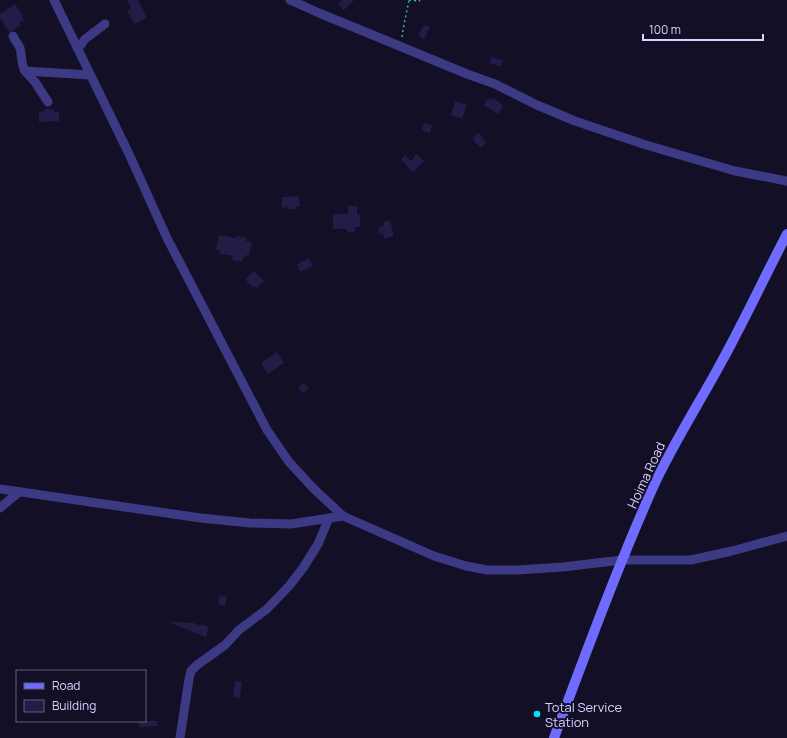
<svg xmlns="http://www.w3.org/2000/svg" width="787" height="738" viewBox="0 0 787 738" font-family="Manrope,sans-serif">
  <rect width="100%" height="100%" fill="#130f26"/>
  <g fill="#241b47">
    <path d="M127,0H138L147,18L134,24L127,10L131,8Z"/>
    <path d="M343,0H354L344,10L338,4Z"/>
    <path d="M15,4L23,16L22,17L24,20L19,23L21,25L14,30L9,32L0,18V14Z"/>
    <path d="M424,25L430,27L424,39L418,36Z"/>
    <path d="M491,57L503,60L501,66L489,63Z"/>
    <path d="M489,98L492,100L493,98L503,106L498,114L484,105Z"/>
    <path d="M455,101L467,105L462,119L451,115Z"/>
    <path d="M45,109H54V112L59,111V121L39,122V112L45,111Z"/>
    <path d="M424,123L432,125L430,133L421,130Z"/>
    <path d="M479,133L486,143L480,148L472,138Z"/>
    <path d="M416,154L424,161L413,172L406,166L407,165L401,160L405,155L411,161Z"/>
    <path d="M299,196L300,206L296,207V209H289V207L282,208V197Z"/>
    <path d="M348,206H357V215H360V227H355V232H347V229H333V214H348Z"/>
    <path d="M390,220L394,236L384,239L383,233L380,234L378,227L384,226L383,222Z"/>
    <path d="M219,235L236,238L237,236L247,238L246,241L252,242L249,255L247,254V256H244L242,262L232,260L233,256L220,254V251L216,250Z"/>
    <path d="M309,258L313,266L300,272L297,264Z"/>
    <path d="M254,271L264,281L257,288L255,286L253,288L245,279Z"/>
    <path d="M277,352L284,363L268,374L261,363Z"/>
    <path d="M304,383L309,389L303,393L298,387Z"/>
    <path d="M220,596L227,597L225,606L218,605Z"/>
    <path d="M171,622L191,623V622L201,626V624L209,627L206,637L171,623Z"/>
    <path d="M235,681L242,682L240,698L233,697Z"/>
    <path d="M139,721H157V726L139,727Z"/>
  </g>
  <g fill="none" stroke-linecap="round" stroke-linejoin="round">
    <g stroke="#2fb8b0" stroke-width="1.5" stroke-dasharray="2 3" stroke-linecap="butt">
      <path d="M409,0L419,1L420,0"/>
      <path d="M402,37L403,30L409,0"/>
    </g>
    <g stroke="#3d3a85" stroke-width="9">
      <path d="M54,0L129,154L167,238L267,430L289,462L314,489L343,516L434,556L466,566L487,570H518L563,567L622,560H691L732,551L787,536"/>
      <path d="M290,0L319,13L397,45L467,74L495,84L537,105L575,121L646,145L735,171L787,181"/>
      <path d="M13,36C15,41 18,43 20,48C22,55 21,65 25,71L90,75"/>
      <path d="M78,49L85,39L105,24"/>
      <path d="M25,71L35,82L48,102"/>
      <path d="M0,489L201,518L250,523L291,524L343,516"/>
      <path d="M0,508L19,492"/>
      <path d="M180,738L189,679L191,671L197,665L225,645L239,630L267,609L289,586L303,568L318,544L329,518"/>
    </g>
    <path stroke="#6f6bff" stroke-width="10" d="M554,738C586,653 617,568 654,485C674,442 700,402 722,361C745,319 765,276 787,234"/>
  </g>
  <circle fill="#00e5ff" stroke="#130f26" stroke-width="1.5" cx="537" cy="714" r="4"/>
  <g text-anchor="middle" stroke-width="4" stroke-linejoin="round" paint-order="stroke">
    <g font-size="13" fill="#d9d4ff" stroke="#130f26">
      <text transform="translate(646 475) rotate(-65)" y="5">Hoima Road</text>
    </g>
    <g font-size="13" fill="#d9d4ff" stroke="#130f26" text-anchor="start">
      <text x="545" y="712">Total Service<tspan x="545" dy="15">Station</tspan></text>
    </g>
  </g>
  <rect x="16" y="670" width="130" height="52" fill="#130f26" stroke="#625e7d"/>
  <rect x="24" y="683" width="20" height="6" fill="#6f6bff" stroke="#625e7d"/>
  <text x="52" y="690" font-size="12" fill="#d9d4ff">Road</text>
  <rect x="24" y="700" width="20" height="12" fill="#241b47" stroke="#625e7d"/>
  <text x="52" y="710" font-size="12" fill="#d9d4ff">Building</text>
  <path d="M643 34v6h120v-6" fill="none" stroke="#d9d4ff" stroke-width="2"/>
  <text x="649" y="34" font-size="12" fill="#d9d4ff" stroke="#130f26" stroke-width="3" paint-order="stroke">100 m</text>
</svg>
